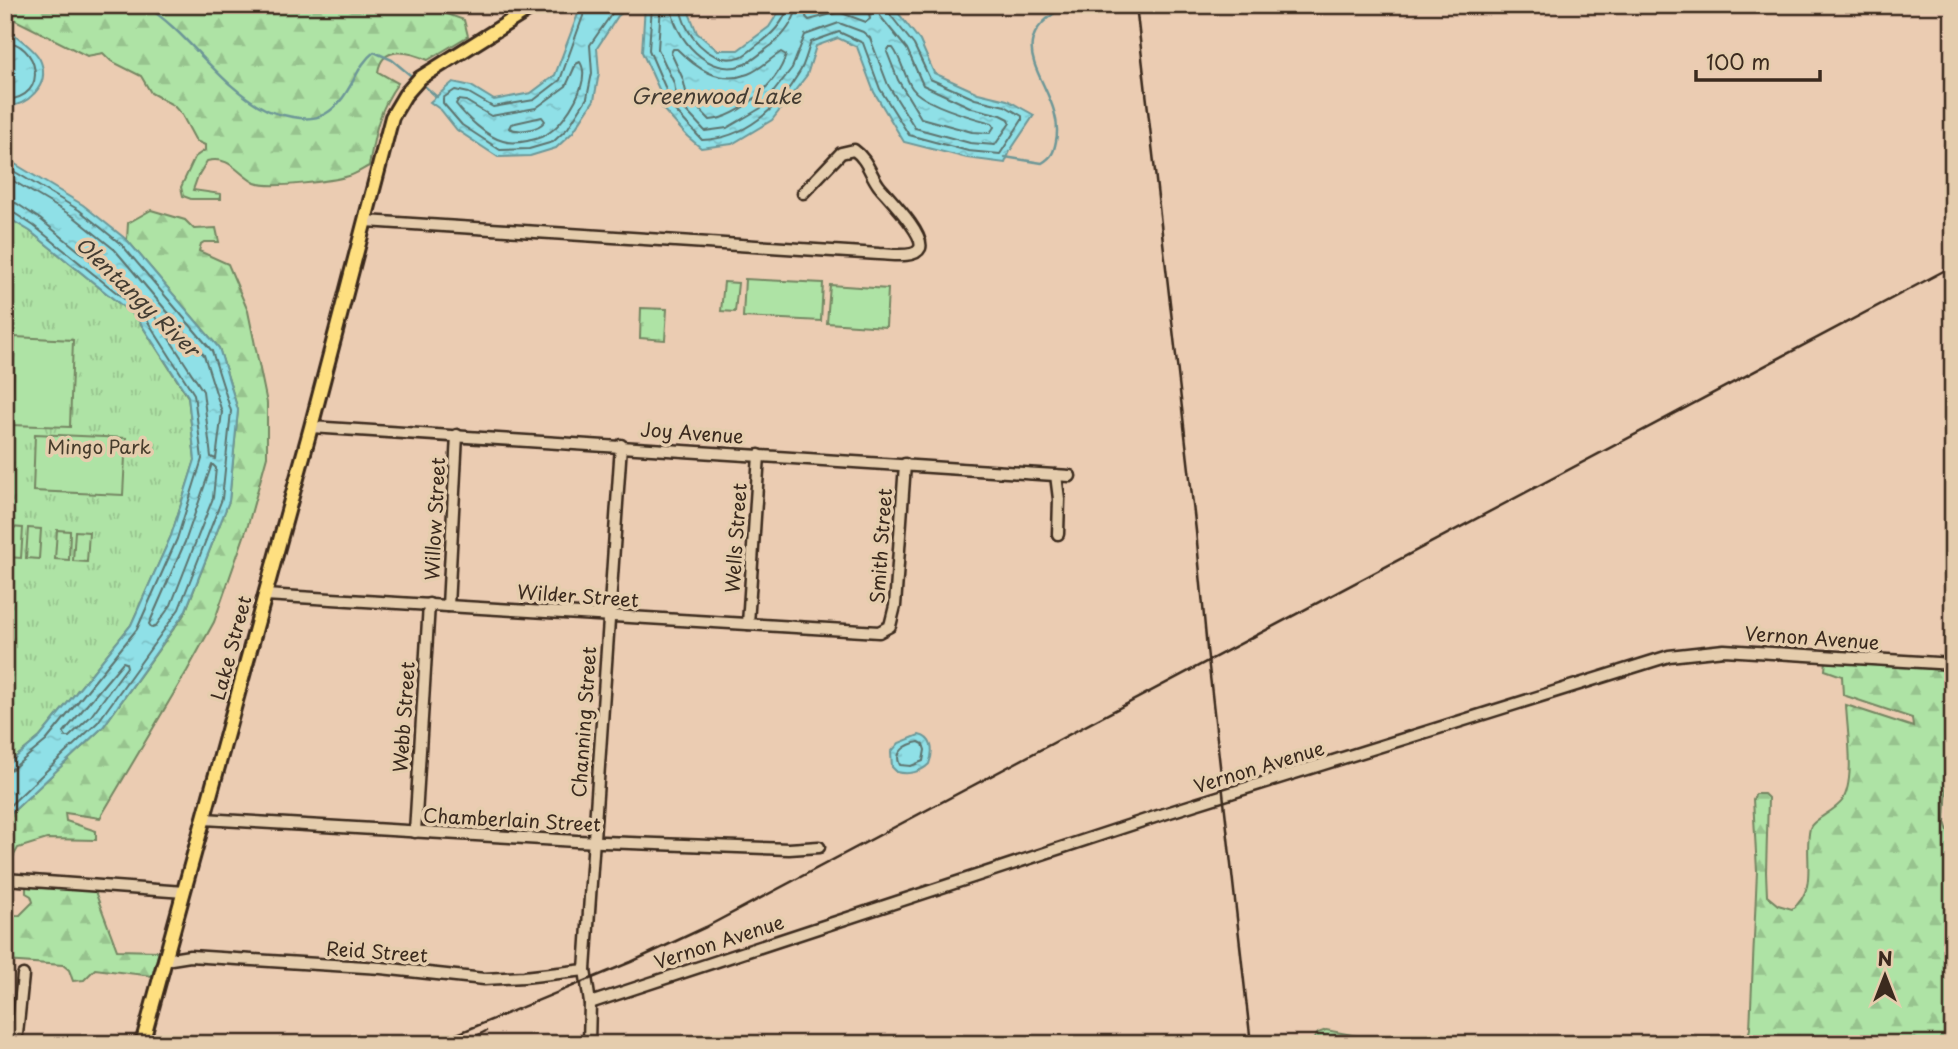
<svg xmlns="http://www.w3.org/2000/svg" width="1958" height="1049" viewBox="0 0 1958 1049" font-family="'Playpen Sans',sans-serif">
  <defs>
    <pattern id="forest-firs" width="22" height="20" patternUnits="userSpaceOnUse" patternTransform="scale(1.75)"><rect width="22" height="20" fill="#aee3a5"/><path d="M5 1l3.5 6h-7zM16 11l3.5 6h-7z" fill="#97c38e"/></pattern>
    <pattern id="park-tufts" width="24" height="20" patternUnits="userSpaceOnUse" patternTransform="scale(1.75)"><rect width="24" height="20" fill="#aee3a5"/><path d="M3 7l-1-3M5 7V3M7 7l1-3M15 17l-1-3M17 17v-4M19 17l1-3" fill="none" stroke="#97c38e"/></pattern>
    <pattern id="water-ripples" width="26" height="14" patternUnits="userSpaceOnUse" patternTransform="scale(1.75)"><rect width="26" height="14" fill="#8fe0e7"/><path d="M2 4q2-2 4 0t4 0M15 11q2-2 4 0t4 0" fill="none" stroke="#7cc0c6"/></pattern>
  </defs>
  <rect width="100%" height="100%" fill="#ebccb2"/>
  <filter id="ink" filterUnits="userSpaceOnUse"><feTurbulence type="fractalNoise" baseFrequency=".0143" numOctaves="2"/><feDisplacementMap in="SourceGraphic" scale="14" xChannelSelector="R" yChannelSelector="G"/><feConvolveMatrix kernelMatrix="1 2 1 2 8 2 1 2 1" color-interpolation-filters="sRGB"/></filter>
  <g filter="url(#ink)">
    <g fill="url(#forest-firs)" stroke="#748662" stroke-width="2">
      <path d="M5,5H287L302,8L314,5H443L447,14L464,20L468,36L428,60C410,52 382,44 378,72L398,83C378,111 375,133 369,166C363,169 356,174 349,176C333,181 270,189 255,183C238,174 229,155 207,161L198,176L193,190L221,194V199H191L183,196L181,187L195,157L205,150V145L196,141L182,115L173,105L151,93L141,76L111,61L103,53L87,56L5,15Z"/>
      <path d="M151,210L185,220L194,229L216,228L219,242H204L201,244L199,251L228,264L248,311L267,403V456L248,525L214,622L187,671L100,818L65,813L66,821L96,831V840L47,839L18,848L13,857L8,878H5V819L103,727L185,613L229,501L238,410L219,348L127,240L128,223Z"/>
      <path d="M1830,659L1953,667L1945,822L1953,846V1027L1947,1044H1745L1750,1029L1757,871L1753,799L1756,794H1764L1768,798L1766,872L1767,896L1778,905L1792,909C1819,889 1803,856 1810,828C1813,819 1834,812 1842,801C1856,780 1847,731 1846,705L1913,727L1912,718L1843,695L1842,676L1825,670L1826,661Z"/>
      <path d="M26,883L96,887V894L117,950L159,951L152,976L95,969L84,980L73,981L69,970L63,965L5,961V916L20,915L33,902L31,896L26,893Z"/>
      <path d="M1326,1030L1357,1036L1562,1044H1326L1313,1040L1318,1033Z"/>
    </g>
    <g fill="url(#park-tufts)" stroke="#748662" stroke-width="2">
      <path d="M5,216L30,231L137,318L188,397L195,460L171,536L131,625L40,737L5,766Z"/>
      <path d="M641,308L667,309L665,340L640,338Z"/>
    </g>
    <g fill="#aee3a5" stroke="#748662" stroke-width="2">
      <path d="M745,279L823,283L821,321L743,317Z"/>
      <path d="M724,282L738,283L735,312L721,311Z"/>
      <path d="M830,285L888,289L886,327L827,323Z"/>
      <path d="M15,337L73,340L70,427L11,425Z"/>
      <path d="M35,434L126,438L123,495L33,491Z"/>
      <path d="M10,527L23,528L21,558L8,557Z"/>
      <path d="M28,528L41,529L39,559L26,558Z"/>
      <path d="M57,530L70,531L69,560L55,559Z"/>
      <path d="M75,531L89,532L87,562L73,561Z"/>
    </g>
    <g fill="url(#water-ripples)" stroke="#6d9797" stroke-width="2">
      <path d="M632,5L618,16L597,48L599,73L594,100L573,132L556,148L530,156L498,157L457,130L441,110L430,102L453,82L471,86L494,100L531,93L555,75L581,6Z"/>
      <path d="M645,5H686L697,33L717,50H738L769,27L783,5H892L920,41L934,73L978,93L1007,100L1034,115L1010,151L1005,163L967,158L904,142L874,92L857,47L838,38L816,46L807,75L772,120L732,144L701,148L687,136L662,108L659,89L642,52Z"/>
      <path d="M14,34C23,42 37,51 41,62C50,86 27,106 5,107V35Z"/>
      <path d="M5,158L83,205L127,240L219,348L238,410L229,501L185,612L103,727L5,819V766L40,737L131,625L171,536L195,460L188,396L137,318L30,231L5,216Z"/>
      <path d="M919,735C933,738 934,751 929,764C921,772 909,775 897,772L892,767L891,752L899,743Z"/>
    </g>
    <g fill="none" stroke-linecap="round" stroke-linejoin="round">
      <g stroke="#5d736e" stroke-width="2">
        <path d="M587,5L560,80L534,100L493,107L469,93L455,90L443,98V103L462,125L500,150L529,149L553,142L568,128L587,98L592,73L590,45L613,12L621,5"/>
        <path d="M652,5L649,50L665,87L669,104L702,140C745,139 778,108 799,73C805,64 807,52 811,42L839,32L863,43L880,89L909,135L968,151L1000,154L1022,120V116L1005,106L975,99L930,79L914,45L888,12L887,5"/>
        <path d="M661,5L658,49L674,83L677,101L705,131L727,128L761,108L792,68L805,35L839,23L863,32L870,38L888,85L915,128L970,143L995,145L1010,123L1009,119L1001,115L972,108L923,85L907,49L880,16L878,5"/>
        <path d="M671,5C673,37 710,80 745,64C754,60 763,51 772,45C783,36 796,20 797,5"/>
        <path d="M680,5C683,33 709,66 740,57C748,54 756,45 763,41C774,32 786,20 788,5"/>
        <path d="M808,5L806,17L809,20L839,12L866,22L870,19L868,5"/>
        <path d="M5,42C36,41 53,97 5,100"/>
        <path d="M889,48H893C902,60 904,76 912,88C923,104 973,118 992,123L994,127L990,133L972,132L921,118L898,80L887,52Z"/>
        <path d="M673,49H677C696,68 719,85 748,74C759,70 770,59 781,52L786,55C777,84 740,117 710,120L687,96L683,79L671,53Z"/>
        <path d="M580,62C592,81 566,121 550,132C540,140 515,145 503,141C487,137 466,117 456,104L458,100L466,101L491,116L536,108L566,86L576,64Z"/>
        <path d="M542,117L545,121C538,130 519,133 509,128L511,124Z"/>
        <path d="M5,166L79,210L122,245L212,351L231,411L222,499L179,609L98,722L5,810"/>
        <path d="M5,176L74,217L115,250L204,355L222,412L216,459L211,457L203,391L150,309L40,219L16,203L5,201"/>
        <path d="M5,210L11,211L34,226L143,314L194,394L202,459L177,539L137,629L46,741L12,769L5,771"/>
        <path d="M212,464L216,468L213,498L171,605L155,627L152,628L149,624L185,542Z"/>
        <path d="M123,662L126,663L127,667L91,716L69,737H65L64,732Z"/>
        <path d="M919,742L923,744L925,750L923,761L911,766L900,765C893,752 907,744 919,742Z"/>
      </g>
      <g stroke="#6d9797" stroke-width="2.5">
        <path d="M144,5C190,33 218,86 267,110C275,114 285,115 293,117C303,119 316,119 325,114C352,98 354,67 374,52L392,60L415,79"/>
        <path d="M421,83L437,97"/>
        <path d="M1005,157L1042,163C1052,157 1054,152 1056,141C1067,87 987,45 1069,5"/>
      </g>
      <g stroke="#3b2a1e" stroke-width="15">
        <g id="minor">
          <path d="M366,221L879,254C889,254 915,259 920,248C925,234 888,197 879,186C870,174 867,159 854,150L841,153L803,193"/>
          <path d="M311,427L1070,476"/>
          <path d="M1056,475L1059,499L1058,534"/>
          <path d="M265,595L879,632L890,626L895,606L905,464"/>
          <path d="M448,606L457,435"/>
          <path d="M748,624L759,455"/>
          <path d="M204,819L576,841L789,849L819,847"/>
          <path d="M415,832L429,604"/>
          <path d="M5,879L184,892"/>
          <path d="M165,960L190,956L381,968L484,979L524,977L585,970"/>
          <path d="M590,1003L1170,812L1669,656L1724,650L1953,664"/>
          <path d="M16,1044L23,975"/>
          <path d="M589,1044L590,1003L585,970L621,445"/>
        </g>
      </g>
      <g stroke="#3b2a1e" stroke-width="18">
        <path id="major" d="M142,1044L311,427L392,117L405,95L420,78L536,5"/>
      </g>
      <use href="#minor" stroke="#e5cdad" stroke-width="10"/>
      <use href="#major" stroke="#fedf80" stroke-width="12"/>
      <g stroke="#3b2a1e" stroke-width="2.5">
        <path d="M1136,5L1196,531L1207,649L1251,1044"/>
        <path d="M433,1044L631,962L706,927L1953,266"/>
        <path d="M461,1044L486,1031"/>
      </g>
    </g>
  </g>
  <g text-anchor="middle" stroke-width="7" stroke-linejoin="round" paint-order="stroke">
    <g font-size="19" fill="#3b2a1e" stroke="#e5cdad">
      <text transform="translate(692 433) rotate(4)" y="7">Joy Avenue</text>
      <text transform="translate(435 519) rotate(-87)" y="7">Willow Street</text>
      <text transform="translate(736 538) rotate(-86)" y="7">Wells Street</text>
      <text transform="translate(881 546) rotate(-86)" y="7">Smith Street</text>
      <text transform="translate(578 596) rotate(4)" y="7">Wilder Street</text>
      <text transform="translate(1812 638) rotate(4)" y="7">Vernon Avenue</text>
      <text transform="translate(231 648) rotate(-75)" y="7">Lake Street</text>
      <text transform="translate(404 717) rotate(-86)" y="7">Webb Street</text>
      <text transform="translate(584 722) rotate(-86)" y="7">Channing Street</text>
      <text transform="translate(1259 767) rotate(-17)" y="7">Vernon Avenue</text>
      <text transform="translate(512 820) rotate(3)" y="7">Chamberlain Street</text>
      <text transform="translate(719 942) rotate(-18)" y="7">Vernon Avenue</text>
      <text transform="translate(377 952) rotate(4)" y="7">Reid Street</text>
    </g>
    <g font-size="19" fill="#463c2c" stroke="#e5cdad">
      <text x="99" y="454">Mingo Park</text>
    </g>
    <g font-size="21" font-style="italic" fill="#433c32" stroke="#e5cdad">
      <text x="716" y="104">Greenwood Lake</text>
      <text transform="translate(137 297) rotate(44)" y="7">Olentangy River</text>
    </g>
  </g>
  <rect width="1958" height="1049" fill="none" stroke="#e5cdad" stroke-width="28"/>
  <rect x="14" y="14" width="1930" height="1021" fill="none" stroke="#3b2a1e" stroke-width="2.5" filter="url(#ink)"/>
  <g transform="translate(1885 976)" stroke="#e5cdad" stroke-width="5" paint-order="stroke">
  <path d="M0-5L12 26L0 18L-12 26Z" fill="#3b2a1e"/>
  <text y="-10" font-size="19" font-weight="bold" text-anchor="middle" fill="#3b2a1e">N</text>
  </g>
  <path d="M1696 70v10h124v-10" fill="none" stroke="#3b2a1e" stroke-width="3.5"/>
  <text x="1706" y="70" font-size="21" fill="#3b2a1e" stroke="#e5cdad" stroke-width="5" paint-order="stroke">100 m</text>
</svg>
